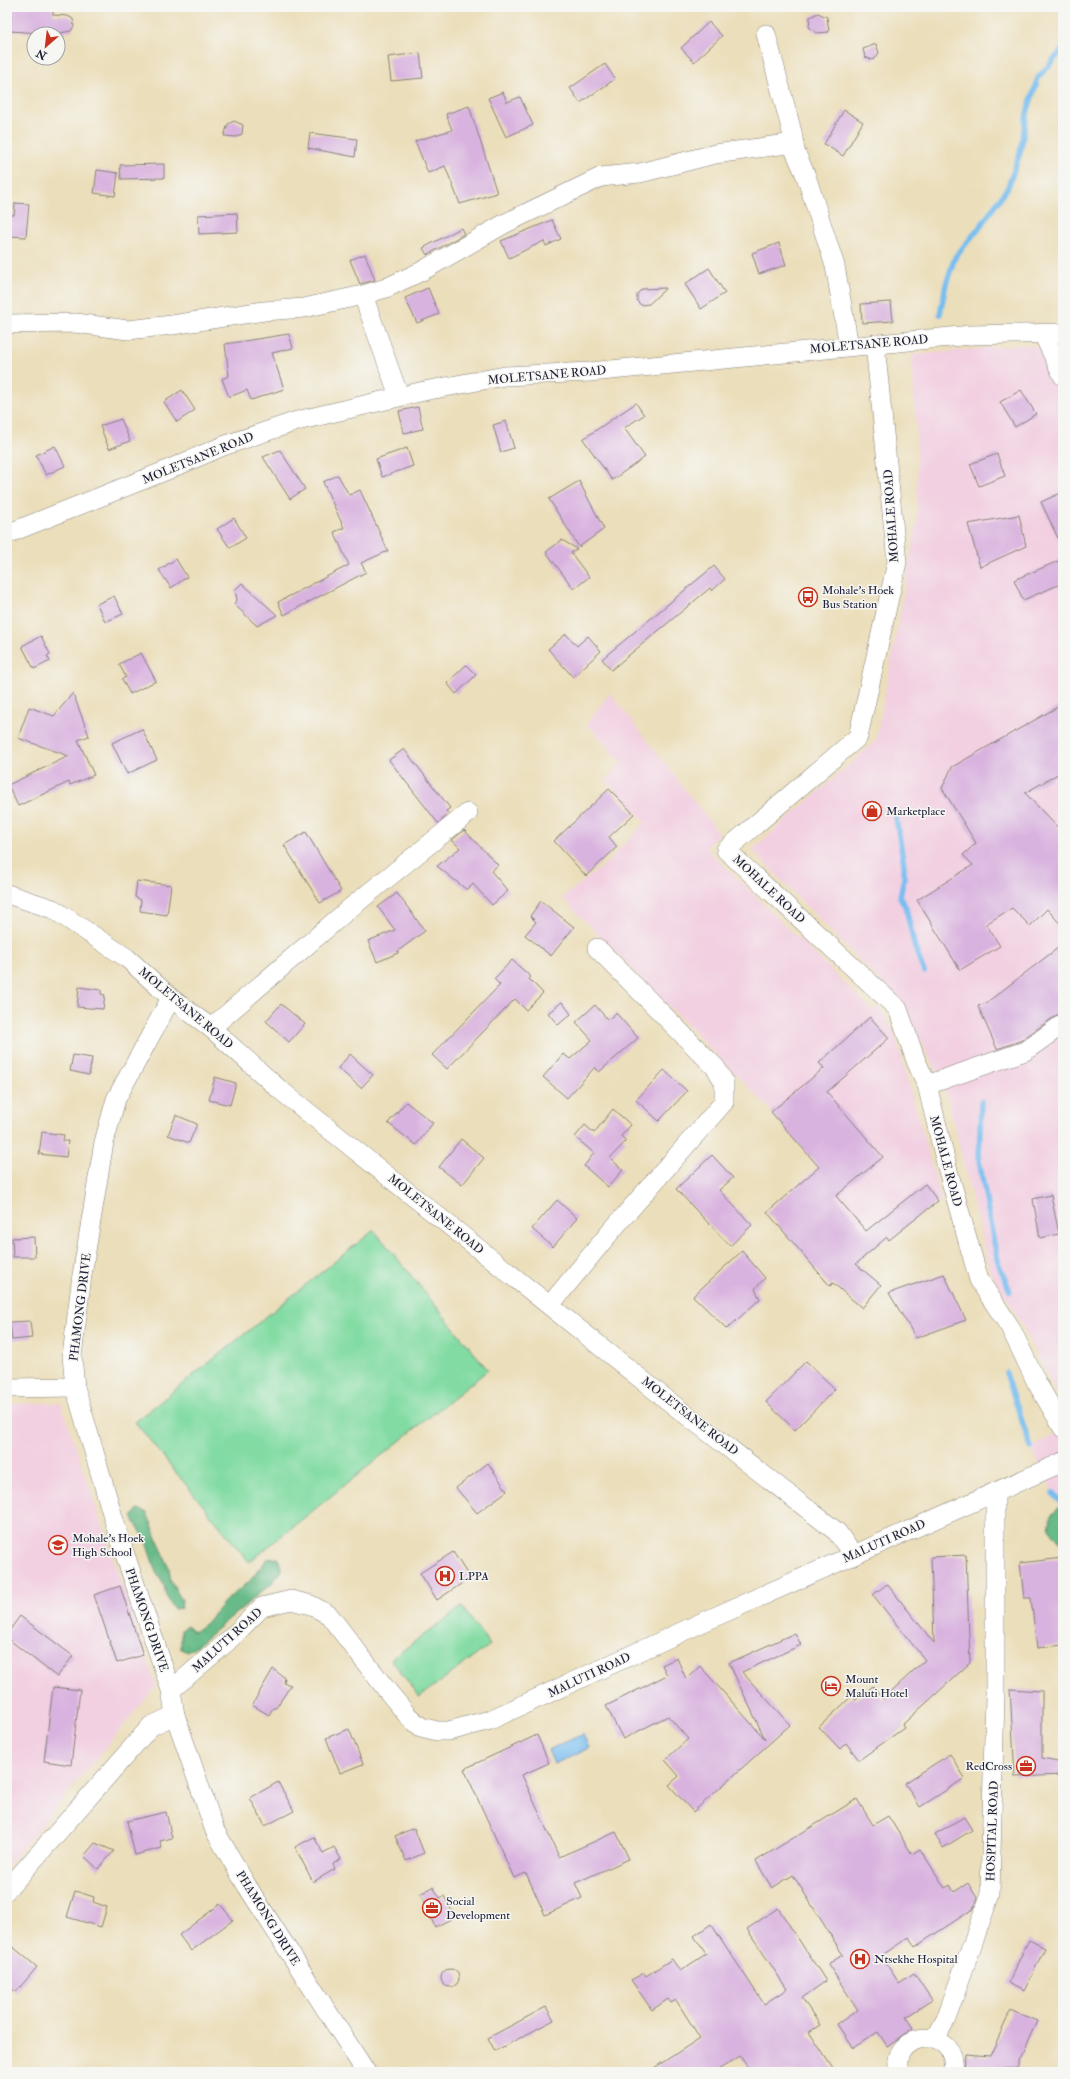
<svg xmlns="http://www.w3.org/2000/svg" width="1070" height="2079" viewBox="0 0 1070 2079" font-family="'IM FELL Double Pica',serif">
  <rect width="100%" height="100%" fill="#f6f6f2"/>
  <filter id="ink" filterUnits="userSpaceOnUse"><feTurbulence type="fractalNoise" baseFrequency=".025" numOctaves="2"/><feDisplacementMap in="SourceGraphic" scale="8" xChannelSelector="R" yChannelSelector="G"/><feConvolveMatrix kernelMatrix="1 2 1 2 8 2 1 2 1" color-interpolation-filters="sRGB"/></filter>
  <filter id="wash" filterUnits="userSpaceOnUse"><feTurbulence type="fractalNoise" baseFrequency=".012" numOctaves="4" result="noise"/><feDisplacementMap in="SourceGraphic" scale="16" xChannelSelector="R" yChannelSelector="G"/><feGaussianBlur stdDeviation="0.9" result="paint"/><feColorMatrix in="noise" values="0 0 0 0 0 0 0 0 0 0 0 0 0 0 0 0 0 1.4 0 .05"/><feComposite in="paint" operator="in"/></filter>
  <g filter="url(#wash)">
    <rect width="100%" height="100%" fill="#ebdeba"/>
    <g fill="#f2cfe1">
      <path d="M1020,345L1063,349V1405L1013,1308L990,1272L948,1099L937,1072L900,1002L752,850L876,741L917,523V448L912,355Z"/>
      <path d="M610,693L719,833L706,848L873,1011L879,1006L894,1032L941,1199L889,1240L878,1245L830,1286L767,1212L818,1167L768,1107L562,898L608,862L645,822L606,780L622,763L587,724Z"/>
      <path d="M61,1403L156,1686L7,1867V1404Z"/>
      <path d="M1063,1430V1503L1054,1493L1031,1448Z"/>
    </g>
    <g fill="#81dba2" stroke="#527e6e">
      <path d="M374,1230L488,1370L249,1562L135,1422Z"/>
      <path d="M462,1607L490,1645L419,1697L391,1659Z"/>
    </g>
    <g fill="#68bb88" stroke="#456e62">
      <path d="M1060,1507L1063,1508V1546L1048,1527L1051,1515Z"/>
      <path d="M138,1509L147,1513L169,1568L171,1582L182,1600L181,1608L174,1609L166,1596L164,1585L156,1572L145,1539L132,1517Z"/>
      <path d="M278,1558L282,1571L272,1583L194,1648L187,1652L181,1649V1630L187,1626L194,1632L206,1623L225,1601L250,1581L267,1559Z"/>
    </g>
    <path fill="#78beef" stroke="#4d7095" d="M583,1734L589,1748L554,1764L548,1750Z"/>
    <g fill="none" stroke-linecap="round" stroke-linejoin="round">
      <g stroke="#78beef" stroke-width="5.5">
        <path d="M940,314L946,284L955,257L980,227L1008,187L1020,153L1027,113L1038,78L1063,49"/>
        <path d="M896,818L904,865V878L900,897L906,908L915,948L924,972"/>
        <path d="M981,1101L979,1160L993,1238L999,1265L1010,1291"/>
        <path d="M1006,1373L1031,1448"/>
        <path d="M1054,1493L1063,1503"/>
      </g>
    </g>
    <g id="blocks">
      <g fill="#d9b3df">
        <path d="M12,7H53V15L68,16L73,19L74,26L71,31L55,34L10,31Z"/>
        <path d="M818,13L827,17L829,32L817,33L809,27L810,17Z"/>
        <path d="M709,22L722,36L694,62L681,48Z"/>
        <path d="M876,44L879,53L873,60L865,57L863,49Z"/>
        <path d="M420,53L423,78L391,81L388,57Z"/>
        <path d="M605,64L615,79L580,103L570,88Z"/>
        <path d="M503,92L507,102L520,97L533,125L506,137L488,98Z"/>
        <path d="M469,106L497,193L460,204L445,166L428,173L415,141L452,130L446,114Z"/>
        <path d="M844,110L863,122L843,156L824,144Z"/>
        <path d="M234,121L243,125L242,134L236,137L224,136L228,124Z"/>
        <path d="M310,133L357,139L355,157L308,148Z"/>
        <path d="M164,164V178L121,179L120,165Z"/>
        <path d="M97,170L118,173L115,196L94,193Z"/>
        <path d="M15,203L29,204L26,237L7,236V215H14Z"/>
        <path d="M237,213L238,232L199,234L198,215Z"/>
        <path d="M552,220L561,239L546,246L544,241L509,258L501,241Z"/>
        <path d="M461,228L464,234L427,255L423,248Z"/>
        <path d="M779,243L786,265L759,274L752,253Z"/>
        <path d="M365,254L375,280L360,284L350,260Z"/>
        <path d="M709,268L725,293L701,309L685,284Z"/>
        <path d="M428,288L439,314L417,323L405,298Z"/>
        <path d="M666,288L649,304L641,305L637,301V294L642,289Z"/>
        <path d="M891,302L893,321L862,323L861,304Z"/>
        <path d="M289,334L293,348L272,353L284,389L251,400L247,390L229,397L222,379L229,376L225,344Z"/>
        <path d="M182,390L195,410L177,422L164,402Z"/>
        <path d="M1021,390L1036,414L1015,427L1000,402Z"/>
        <path d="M636,403L644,415L624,428L645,457L612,480L583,439Z"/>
        <path d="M418,407L423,429L404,433L399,411Z"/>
        <path d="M121,419L130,441L109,449L100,426Z"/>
        <path d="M506,421L514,448L501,452L493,425Z"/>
        <path d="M55,446L65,466L46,475L36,455Z"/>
        <path d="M407,448L413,466L382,477L376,459Z"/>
        <path d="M280,450L305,489L290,499L263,457Z"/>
        <path d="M997,454L1005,476L979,486L970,464Z"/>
        <path d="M338,475L349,495L360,490L388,551L361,563L366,572L284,615L278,602L349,565L334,532L344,528L323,482Z"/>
        <path d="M579,481L604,529L579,547L549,499Z"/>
        <path d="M1063,492V549L1041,502Z"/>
        <path d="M1019,515L1026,546L980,567L968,524Z"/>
        <path d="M234,518L246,538L230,548L217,529Z"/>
        <path d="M562,540L577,549L571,553L589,577L574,589L546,552Z"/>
        <path d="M176,559L187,577L171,588L159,570Z"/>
        <path d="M1063,559V583L1023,600L1014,580Z"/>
        <path d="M714,566L725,579L712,591L710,588L611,670L602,659Z"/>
        <path d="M242,583L277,615L257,626L234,604L237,600L235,590Z"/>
        <path d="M114,596L123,614L105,622L97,604Z"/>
        <path d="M566,634L577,646L588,636L601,651L573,677L548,649Z"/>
        <path d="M41,636L50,654L47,656L50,661L34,669L22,646Z"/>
        <path d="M141,653L156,681L130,694L122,679L126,677L119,664Z"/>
        <path d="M466,665L476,675L456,694L447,683Z"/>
        <path d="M73,693L89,736L78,740L94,775L70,785L69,782L18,806L8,785L69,756L18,738L29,707L54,716Z"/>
        <path d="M1063,704V771L1025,793L1063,833V927L1047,909L1030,926L1012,908L986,924L1000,946L960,970L917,900L973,865L963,855L976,843L942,788L952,767Z"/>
        <path d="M142,729L157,760L127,774L112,743Z"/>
        <path d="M404,749L450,808L446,811L449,814L438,823L389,760Z"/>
        <path d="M609,789L634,814L609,837L617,847L586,876L554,841Z"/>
        <path d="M464,830L498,865L491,871L508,891L492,905L473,884L467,890L437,866L460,848L452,840Z"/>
        <path d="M306,832L341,891L320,903L284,845Z"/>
        <path d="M137,881L171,885L167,915L140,911L141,900L135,897Z"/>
        <path d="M397,893L425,931L398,951V953L377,962L368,941L395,930L378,907Z"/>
        <path d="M541,901L574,927L551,956L525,935L536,922L530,916Z"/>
        <path d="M1063,944V1013L1057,1015L1020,1041L997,1049L978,1006L986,1003Z"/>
        <path d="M512,960L531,977L529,979L543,993L526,1010L515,999L447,1069L432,1055L500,985L494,979Z"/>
        <path d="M79,987L101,990V994L105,995L103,1009L77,1007Z"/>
        <path d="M562,1002L571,1014L558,1025L548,1013Z"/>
        <path d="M281,1004L305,1024L289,1042L266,1021Z"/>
        <path d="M595,1005L608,1020L616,1013L638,1038L599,1072L595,1067L567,1098L543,1077L563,1054L570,1059L592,1040L576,1022Z"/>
        <path d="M870,1017L889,1038L827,1092L883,1157L836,1196L866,1231L925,1184L938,1201L889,1240L887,1237L856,1264L881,1285L862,1308L833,1283L830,1286L767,1212L819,1167L771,1112L824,1068L819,1063Z"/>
        <path d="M350,1054L373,1075L361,1088L338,1068Z"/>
        <path d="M73,1055L92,1058L89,1075L70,1071Z"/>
        <path d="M664,1070L687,1091L659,1121L636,1100Z"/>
        <path d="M215,1077L236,1083L230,1105L209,1100Z"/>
        <path d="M406,1102L433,1123L416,1145L388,1123Z"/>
        <path d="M613,1109L631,1125L621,1136L626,1141L610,1158L623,1170L608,1187L584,1166L594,1153L575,1137L585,1125L594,1133Z"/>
        <path d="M176,1115L197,1124L189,1143L168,1135Z"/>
        <path d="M42,1132L64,1135L63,1141H68L66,1157L39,1154Z"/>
        <path d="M461,1139L484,1158L462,1185L439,1167Z"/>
        <path d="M712,1155L733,1178L719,1190L752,1225L730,1246L676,1189Z"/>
        <path d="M1051,1195L1059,1234L1040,1238L1033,1199Z"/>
        <path d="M557,1200L577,1218L553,1247L532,1229Z"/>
        <path d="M34,1237L35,1257H13L12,1238Z"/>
        <path d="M742,1251L765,1278L755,1289L760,1299L727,1329L693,1296Z"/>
        <path d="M944,1274L966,1320L916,1338L889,1293Z"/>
        <path d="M30,1321L32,1338L12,1340L10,1322Z"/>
        <path d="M806,1361L835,1389L795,1430L766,1402Z"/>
        <path d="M488,1463L507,1491L477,1513L456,1488Z"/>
        <path d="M453,1552L470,1578L437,1600L420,1573Z"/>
        <path d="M966,1555L970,1663L902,1725L904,1728L859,1760L846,1743L840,1749L819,1727L852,1696L856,1700L873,1686L883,1699L925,1660L873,1595L887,1584L934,1643L931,1557Z"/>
        <path d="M1063,1558V1645L1037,1648L1031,1598H1024L1020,1563Z"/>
        <path d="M120,1586L143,1655L117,1663L94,1595Z"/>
        <path d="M20,1616L73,1656L57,1677L7,1638V1634Z"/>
        <path d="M795,1633L801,1645L742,1672L790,1725L693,1812L669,1785L679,1776L665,1760L688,1739L668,1716L623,1739L606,1706L667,1675L662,1665L677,1658L686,1679L700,1666L765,1739L729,1663Z"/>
        <path d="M273,1669L285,1678L284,1683L291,1685L276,1708H273L269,1715L252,1705Z"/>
        <path d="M53,1687L80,1690L71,1765L44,1761Z"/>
        <path d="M1010,1689L1042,1691V1758L1063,1762V1775L1015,1777Z"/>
        <path d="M349,1729L363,1764L340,1773L326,1738Z"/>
        <path d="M537,1735L549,1763L522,1775L559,1857L616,1832L629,1859L575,1883L582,1898L545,1915L526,1873L514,1878L464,1769Z"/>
        <path d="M950,1754L965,1778L920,1807L905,1783Z"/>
        <path d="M278,1782L294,1811L265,1826L250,1798Z"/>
        <path d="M857,1799L873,1825L888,1816L912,1854L920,1849L945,1888L950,1885L954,1892L968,1883L977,1898L973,1909L915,1947L909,1937L881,1956L899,1983L914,1973L932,2000L906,2017L913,2028L887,2046L878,2032L853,2048L837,2024L858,2010L828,1964L843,1955L793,1875L772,1888L756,1861Z"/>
        <path d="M166,1812L172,1838L160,1841L162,1848L135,1855L127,1821Z"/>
        <path d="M964,1817L972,1830L943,1848L935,1834Z"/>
        <path d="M414,1828L424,1853L406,1861L395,1836Z"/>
        <path d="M314,1837L323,1853L334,1847L341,1859L333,1864L335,1869L313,1882L295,1847Z"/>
        <path d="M95,1843L114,1851L98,1869L84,1856Z"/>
        <path d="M433,1887L440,1898L444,1896L455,1917L435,1927L420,1894Z"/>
        <path d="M75,1891L94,1897L93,1902L107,1907L101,1927L67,1917Z"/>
        <path d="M220,1904L233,1920L191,1951L179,1935Z"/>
        <path d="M778,1908L826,1981L802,1998L820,2025L809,2032L835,2072H751L740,2056L715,2072H648L700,2038L676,2000L671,2003L668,1999L652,2010L631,1980L644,1973L646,1976L672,1959L680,1971L706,1954L694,1936L711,1924L764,2004L787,1989L747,1929Z"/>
        <path d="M1029,1940L1045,1948L1024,1991L1008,1983Z"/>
        <path d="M7,1942L37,1967L16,1992L7,1985Z"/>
        <circle cx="450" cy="1978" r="9"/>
        <path d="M546,2007L554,2020L495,2051L488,2038Z"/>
        <path d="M1011,2010L1037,2021L1019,2060V2068L983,2070L964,2069L965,2054L990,2056Z"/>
      </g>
    </g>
  </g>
  <g filter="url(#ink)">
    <use href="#blocks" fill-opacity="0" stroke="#86807a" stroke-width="1"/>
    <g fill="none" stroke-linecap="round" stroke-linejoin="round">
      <g stroke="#86807a" stroke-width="20">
        <g id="minor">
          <path d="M766,34L792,132L795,151L806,176L835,266L849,346"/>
          <path d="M363,295L399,396"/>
          <path d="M7,324L76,323L128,330L172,325L264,311L304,308L363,295L386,288L422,271L504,224L601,177L640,173L715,154L794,143"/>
          <path d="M1043,334L1063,376"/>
          <path d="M875,344L897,562L858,737L726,850L898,1009L916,1061L927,1085L947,1167L979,1280L1010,1327L1037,1383L1063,1428"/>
          <path d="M7,534L165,471L223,446L297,421L424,391L505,376L590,372L971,335L1063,333"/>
          <path d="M7,894L53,909L127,958L171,998L211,1028L279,1089L671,1403L837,1532L853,1555"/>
          <path d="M171,998L116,1099L104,1142L82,1275L72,1356L75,1387L118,1534L171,1690L175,1715L215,1831L247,1886L366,2072"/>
          <path d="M211,1028L349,909L468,813"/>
          <path d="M927,1085L1025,1051L1063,1024"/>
          <path d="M550,1305L612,1230L724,1102V1082L716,1068L597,948"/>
          <path d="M7,1388L75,1387"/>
          <path d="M171,1690L227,1642L262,1607L291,1600L311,1605L329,1615L386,1689L408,1716L421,1727L437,1731H449L490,1720L701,1623L1063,1462"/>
          <path d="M7,1890L151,1726L175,1715"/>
          <path d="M935,2039L946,2019L990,1894L995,1696V1492"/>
          <path d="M899,2072C888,2031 959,2023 953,2072"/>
        </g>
      </g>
      <use href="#minor" stroke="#fff" stroke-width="19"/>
    </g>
  </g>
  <defs>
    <g id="bus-ring" transform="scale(1)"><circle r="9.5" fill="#f6f6f2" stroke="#c8321e" stroke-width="1.5"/><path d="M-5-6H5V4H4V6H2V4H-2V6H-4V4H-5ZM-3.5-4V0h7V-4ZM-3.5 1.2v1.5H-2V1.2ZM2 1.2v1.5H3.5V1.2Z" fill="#c8321e"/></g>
    <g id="shop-ring" transform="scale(1)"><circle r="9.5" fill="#f6f6f2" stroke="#c8321e" stroke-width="1.5"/><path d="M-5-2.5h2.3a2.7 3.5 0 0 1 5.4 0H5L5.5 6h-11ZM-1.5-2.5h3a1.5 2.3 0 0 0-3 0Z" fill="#c8321e"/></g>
    <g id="school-ring" transform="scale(1)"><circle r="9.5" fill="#f6f6f2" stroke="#c8321e" stroke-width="1.5"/><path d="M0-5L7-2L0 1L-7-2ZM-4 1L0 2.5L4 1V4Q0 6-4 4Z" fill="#c8321e"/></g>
    <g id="hospital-ring" transform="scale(1)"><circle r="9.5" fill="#f6f6f2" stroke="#c8321e" stroke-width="1.5"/><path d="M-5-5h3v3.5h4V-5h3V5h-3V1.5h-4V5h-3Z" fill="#c8321e"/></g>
    <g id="hotel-ring" transform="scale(1)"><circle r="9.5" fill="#f6f6f2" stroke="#c8321e" stroke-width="1.5"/><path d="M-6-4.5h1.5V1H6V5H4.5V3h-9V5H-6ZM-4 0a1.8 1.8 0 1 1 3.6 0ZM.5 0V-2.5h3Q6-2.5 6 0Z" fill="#c8321e"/></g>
    <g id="office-ring" transform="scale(1)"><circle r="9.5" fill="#f6f6f2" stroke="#c8321e" stroke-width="1.5"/><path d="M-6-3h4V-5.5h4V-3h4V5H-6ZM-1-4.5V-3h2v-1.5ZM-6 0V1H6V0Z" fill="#c8321e"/></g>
  </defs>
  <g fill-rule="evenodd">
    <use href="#bus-ring" x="808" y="597"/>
    <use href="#shop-ring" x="872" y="811"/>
    <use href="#school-ring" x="58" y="1545"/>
    <use href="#hospital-ring" x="445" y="1576"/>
    <use href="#hotel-ring" x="831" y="1686"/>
    <use href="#office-ring" x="1026" y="1766"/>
    <use href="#office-ring" x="432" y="1908"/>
    <use href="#hospital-ring" x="860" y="1959"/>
  </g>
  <g text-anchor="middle" stroke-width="3" stroke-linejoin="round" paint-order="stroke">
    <g font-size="12" fill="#22223b" stroke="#f6f6f2">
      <text transform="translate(869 344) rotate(-5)" y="4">MOLETSANE ROAD</text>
      <text transform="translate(547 375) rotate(-5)" y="4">MOLETSANE ROAD</text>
      <text transform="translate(198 458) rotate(-22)" y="4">MOLETSANE ROAD</text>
      <text transform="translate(891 516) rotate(-94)" y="4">MOHALE ROAD</text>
      <text transform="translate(769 889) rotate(43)" y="4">MOHALE ROAD</text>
      <text transform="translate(186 1008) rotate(40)" y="4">MOLETSANE ROAD</text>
      <text transform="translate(946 1161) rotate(75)" y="4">MOHALE ROAD</text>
      <text transform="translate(436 1214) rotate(39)" y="4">MOLETSANE ROAD</text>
      <text transform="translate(80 1307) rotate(-83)" y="4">PHAMONG DRIVE</text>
      <text transform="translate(690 1416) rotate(38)" y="4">MOLETSANE ROAD</text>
      <text transform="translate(884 1541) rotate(-24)" y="4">MALUTI ROAD</text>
      <text transform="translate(147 1620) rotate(71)" y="4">PHAMONG DRIVE</text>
      <text transform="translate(227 1640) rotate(-42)" y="4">MALUTI ROAD</text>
      <text transform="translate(589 1675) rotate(-25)" y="4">MALUTI ROAD</text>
      <text transform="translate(992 1831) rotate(-88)" y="4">HOSPITAL ROAD</text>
      <text transform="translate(268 1918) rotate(58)" y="4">PHAMONG DRIVE</text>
    </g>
    <g font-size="12" fill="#22223b" stroke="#f6f6f2" text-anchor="start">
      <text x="822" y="594">Mohale's Hoek<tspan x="822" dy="14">Bus Station</tspan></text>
      <text x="886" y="815">Marketplace</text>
      <text x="72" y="1542">Mohale's Hoek<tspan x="72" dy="14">High School</tspan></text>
      <text x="459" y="1580">LPPA</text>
      <text x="845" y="1683">Mount<tspan x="845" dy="14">Maluti Hotel</tspan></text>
      <text x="1012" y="1770" text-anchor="end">RedCross</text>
      <text x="446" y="1905">Social<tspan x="446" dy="14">Development</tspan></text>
      <text x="874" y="1963">Ntsekhe Hospital</text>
    </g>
  </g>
  <rect width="1070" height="2079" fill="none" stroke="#f6f6f2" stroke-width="24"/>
  <g transform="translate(46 46) rotate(208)"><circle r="19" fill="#f6f6f2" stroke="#a1a1a9"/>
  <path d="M0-3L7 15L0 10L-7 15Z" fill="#c8321e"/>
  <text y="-6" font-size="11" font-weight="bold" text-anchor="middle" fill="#22223b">N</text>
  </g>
</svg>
